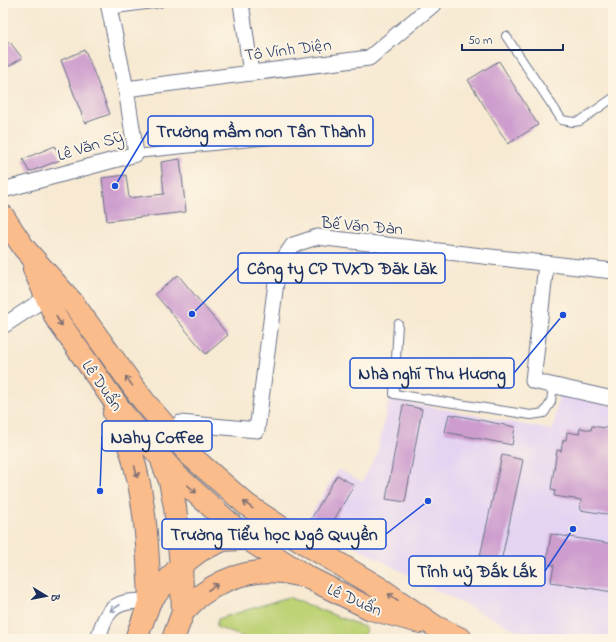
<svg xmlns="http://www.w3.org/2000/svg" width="616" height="642" viewBox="0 0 616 642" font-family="'Indie Flower',sans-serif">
  <rect width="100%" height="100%" fill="#fcf5e5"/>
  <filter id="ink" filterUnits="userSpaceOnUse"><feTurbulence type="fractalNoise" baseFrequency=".025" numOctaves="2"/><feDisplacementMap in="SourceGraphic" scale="8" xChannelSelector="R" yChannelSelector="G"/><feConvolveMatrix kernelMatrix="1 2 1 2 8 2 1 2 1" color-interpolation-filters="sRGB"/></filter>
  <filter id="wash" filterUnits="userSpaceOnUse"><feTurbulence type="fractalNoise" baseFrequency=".012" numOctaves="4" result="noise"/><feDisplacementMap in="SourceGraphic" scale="16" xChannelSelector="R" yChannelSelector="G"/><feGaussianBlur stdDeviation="0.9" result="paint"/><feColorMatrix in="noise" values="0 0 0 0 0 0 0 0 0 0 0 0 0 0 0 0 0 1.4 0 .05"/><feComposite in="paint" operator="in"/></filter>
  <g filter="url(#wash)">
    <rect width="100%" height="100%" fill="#f7e9d2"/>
    <path fill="#e4d3f2" d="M559,394L613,406V639H534L453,599L307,521L338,469L362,482L377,454L389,399L553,430Z"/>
    <path fill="#bed276" stroke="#6c806a" d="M288,597L367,628L362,639H249L216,627L218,619Z"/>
    <g id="blocks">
      <g fill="#cd9dce">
        <path d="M10,42L22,58L3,70V46Z"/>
        <path d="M85,50L110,114L85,123L61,60Z"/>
        <path d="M499,61L538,125L508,144L468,80Z"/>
        <path d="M55,146L60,160L29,172L23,159Z"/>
        <path d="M180,159L186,212L107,221L102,178L126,175L129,198L164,194L161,162Z"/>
        <path d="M178,275L228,335L206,354L155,294Z"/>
        <path d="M403,405L422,409L405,502L386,499Z"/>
        <path d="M449,414L515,427L512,445L445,432Z"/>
        <path d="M592,426L613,429V515L580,510L581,500L554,496L555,490L551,489L557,450L561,451L563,440H566L567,432L579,434L580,428L591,430Z"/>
        <path d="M502,455L523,460L497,580L476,575Z"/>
        <path d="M337,475L354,485L329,529L311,519Z"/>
        <path d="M551,534L613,544V592L551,582L554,565L546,564Z"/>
      </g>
    </g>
  </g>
  <g filter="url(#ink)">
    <use href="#blocks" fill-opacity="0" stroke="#687087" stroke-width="1"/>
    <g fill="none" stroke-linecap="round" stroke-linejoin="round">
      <g stroke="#687087" stroke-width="10">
        <g id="service">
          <path d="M109,10L160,3"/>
          <path d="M506,36L562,120L573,122L580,121L613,98"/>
          <path d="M136,154L280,139"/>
          <path d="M398,324L394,394L531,415L544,413L551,402L553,385"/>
        </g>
      </g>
      <g stroke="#687087" stroke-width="17">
        <g id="minor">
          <path d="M241,3L251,73"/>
          <path d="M126,89L369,58L435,3"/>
          <path d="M3,190L136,154L126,89L108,3"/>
          <path d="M546,264L533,381L613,399"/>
          <path d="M3,326L47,297"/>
          <path d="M170,432L180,423L257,430L278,267L293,245L317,237L613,271"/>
          <path d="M98,639C100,632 104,618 109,613C118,600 136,601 150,601"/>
        </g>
      </g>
      <g stroke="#687087" stroke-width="24">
        <g id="primary">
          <path d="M3,216L24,248L73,303L143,400L191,456L247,505L311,547L381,589L436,627L461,639"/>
          <path d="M34,269L56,318L124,415L177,476L246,538L307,577L371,609L420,622"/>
          <path d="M114,413C121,428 129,443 133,458C146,505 148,553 150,601"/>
          <path d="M163,464L170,481L175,507L181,565L183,612L173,639"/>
          <path d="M183,612C189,606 194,600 201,595C229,574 264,566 297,575"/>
          <path d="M136,639L150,601L181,565L201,550L223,540L255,538"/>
        </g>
      </g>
      <use href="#service" stroke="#fff" stroke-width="8"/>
      <use href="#minor" stroke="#fff" stroke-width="15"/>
      <use href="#primary" stroke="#fabc8b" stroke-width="22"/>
    </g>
    <defs><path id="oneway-shaft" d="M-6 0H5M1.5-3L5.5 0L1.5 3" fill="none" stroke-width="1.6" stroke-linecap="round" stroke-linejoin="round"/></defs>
    <g stroke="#7f6e72">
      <use href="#oneway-shaft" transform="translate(59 321) rotate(57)"/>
      <use href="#oneway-shaft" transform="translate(129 381) rotate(-126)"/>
      <use href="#oneway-shaft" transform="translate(136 472) rotate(77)"/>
      <use href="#oneway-shaft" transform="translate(192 489) rotate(42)"/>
      <use href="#oneway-shaft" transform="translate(248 505) rotate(-143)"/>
      <use href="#oneway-shaft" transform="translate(213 587) rotate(-33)"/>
      <use href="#oneway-shaft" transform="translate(393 597) rotate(-146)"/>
    </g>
    <use stroke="#8d97ae" href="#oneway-shaft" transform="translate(115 608) rotate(147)"/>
  </g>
  <g text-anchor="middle" stroke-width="4" stroke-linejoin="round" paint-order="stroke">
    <g font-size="17" fill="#1b2f5e" stroke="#fcf5e5">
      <text transform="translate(288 49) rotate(-7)" y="6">Tô Vĩnh Diện</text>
      <text transform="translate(90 145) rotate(-17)" y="6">Lê Văn Sỹ</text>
      <text transform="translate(362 225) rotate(5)" y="6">Bế Văn Đàn</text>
      <text transform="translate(103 385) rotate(55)" y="6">Lê Duẩn</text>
      <text transform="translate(355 599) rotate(24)" y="6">Lê Duẩn</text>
    </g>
  </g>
  <path fill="none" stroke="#1d4ed8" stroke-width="1.5" d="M115 186L148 131M192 314L238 268M563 315L514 373M100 491L102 436M428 501L386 534M573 529L545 571"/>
  <g fill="#1d4ed8" stroke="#fcf5e5" stroke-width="1.5">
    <circle cx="115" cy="186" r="4"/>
    <circle cx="192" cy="314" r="4"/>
    <circle cx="563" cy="315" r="4"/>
    <circle cx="100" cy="491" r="4"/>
    <circle cx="428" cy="501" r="4"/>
    <circle cx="573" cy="529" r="4"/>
  </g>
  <g fill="#fcf5e5" stroke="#1d4ed8" stroke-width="1.5">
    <rect x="148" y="116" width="225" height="30" rx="4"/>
    <rect x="238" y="253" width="207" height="30" rx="4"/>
    <rect x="350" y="358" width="164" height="30" rx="4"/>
    <rect x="102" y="421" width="110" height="30" rx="4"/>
    <rect x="162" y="519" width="224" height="30" rx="4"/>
    <rect x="409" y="556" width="136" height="30" rx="4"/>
  </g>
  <g font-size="18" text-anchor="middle" font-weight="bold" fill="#1b2f5e">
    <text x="261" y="137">Trường mầm non Tân Thành</text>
    <text x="342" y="274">Công ty CP TVXD Đăk Lăk</text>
    <text x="432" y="379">Nhà nghĩ Thu Hương</text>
    <text x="157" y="443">Nahy Coffee</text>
    <text x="274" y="540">Trường Tiểu học Ngô Quyền</text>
    <text x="477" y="577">Tỉnh uỷ Đắk Lắk</text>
  </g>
  <rect width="616" height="642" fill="none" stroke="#fcf5e5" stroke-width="16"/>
  <g transform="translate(46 596) rotate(100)" stroke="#fcf5e5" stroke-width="3" paint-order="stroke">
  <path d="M0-3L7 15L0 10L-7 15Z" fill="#1b2f5e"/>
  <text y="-6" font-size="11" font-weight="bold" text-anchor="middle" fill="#1b2f5e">B</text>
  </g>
  <path d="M462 44v6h101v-6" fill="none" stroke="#1b2f5e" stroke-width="2"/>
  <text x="468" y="44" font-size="12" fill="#1b2f5e" stroke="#fcf5e5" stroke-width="3" paint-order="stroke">50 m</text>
</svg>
